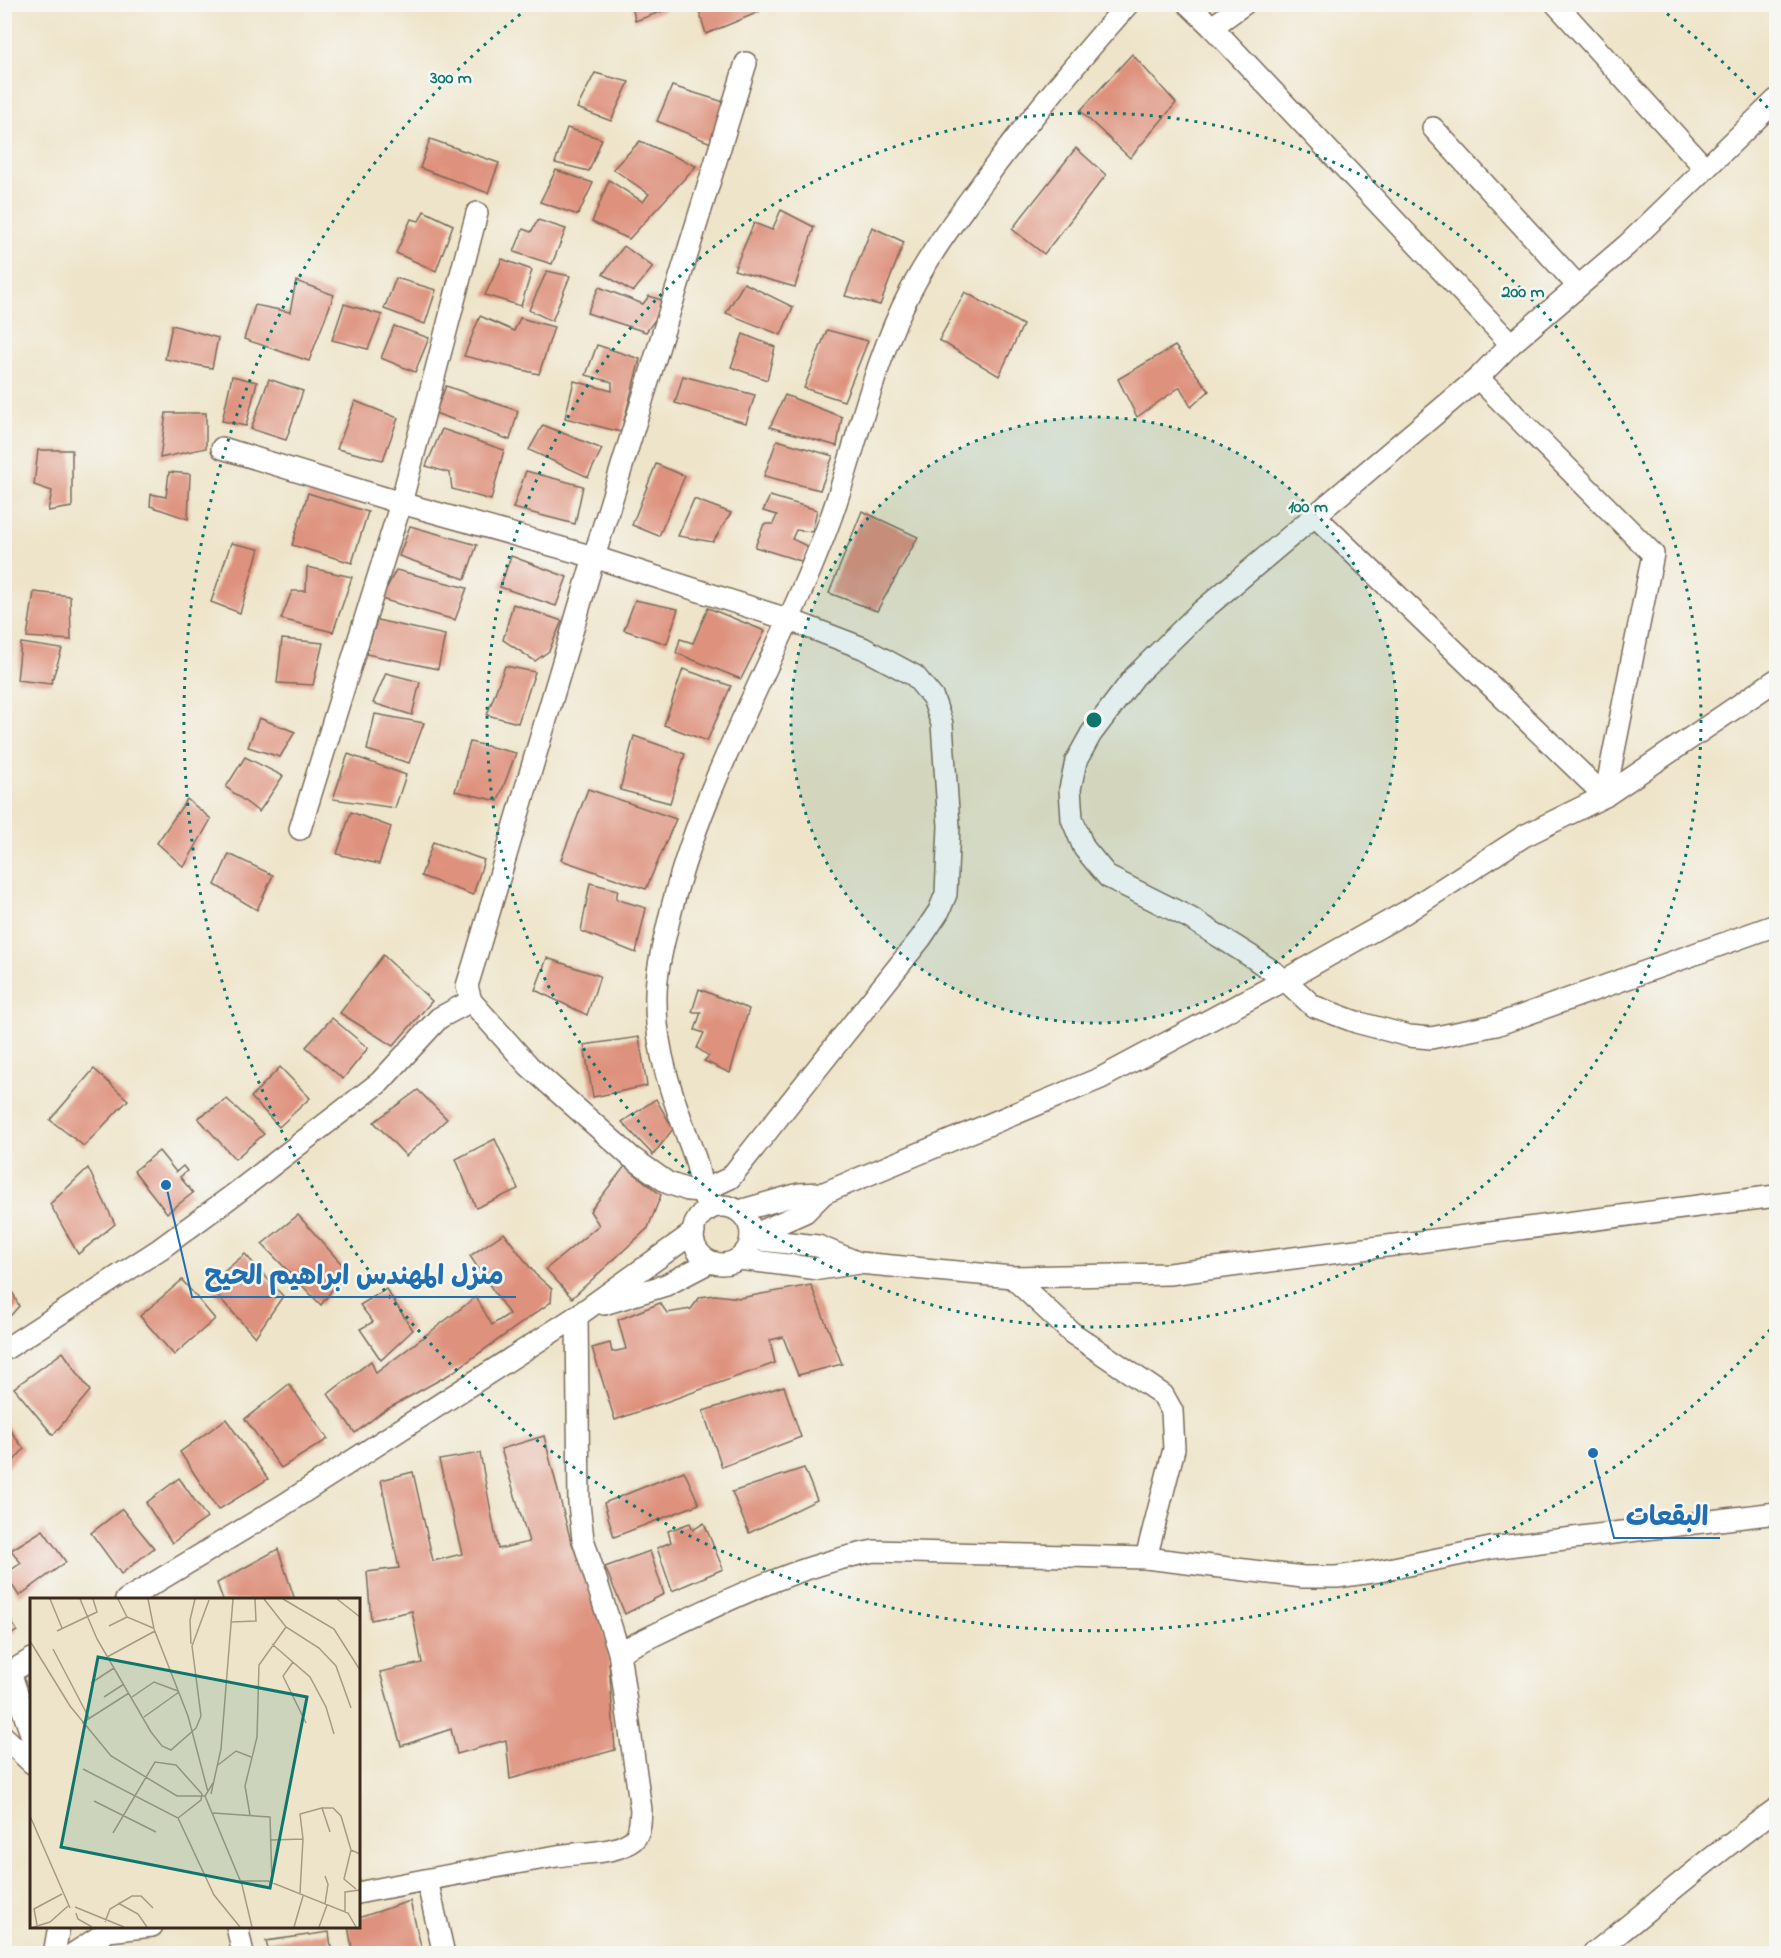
<svg xmlns="http://www.w3.org/2000/svg" width="1781" height="1958" viewBox="0 0 1781 1958" font-family="'Indie Flower','Playpen Sans Arabic',sans-serif">
  <rect width="100%" height="100%" fill="#f6f6f2"/>
  <filter id="ink" filterUnits="userSpaceOnUse"><feTurbulence type="fractalNoise" baseFrequency=".0167" numOctaves="2"/><feDisplacementMap in="SourceGraphic" scale="12" xChannelSelector="R" yChannelSelector="G"/><feConvolveMatrix kernelMatrix="1 2 1 2 8 2 1 2 1" color-interpolation-filters="sRGB"/></filter>
  <filter id="wash" filterUnits="userSpaceOnUse"><feTurbulence type="fractalNoise" baseFrequency=".008" numOctaves="4" result="noise"/><feDisplacementMap in="SourceGraphic" scale="24" xChannelSelector="R" yChannelSelector="G"/><feGaussianBlur stdDeviation="1.35" result="paint"/><feColorMatrix in="noise" values="0 0 0 0 0 0 0 0 0 0 0 0 0 0 0 0 0 1.4 0 .05"/><feComposite in="paint" operator="in"/></filter>
  <g filter="url(#wash)">
    <rect width="100%" height="100%" fill="#eee4c9"/>
    <g id="blocks">
      <g fill="#de917d">
        <path d="M632,4H680V5L635,21Z"/>
        <path d="M697,4H757L759,12L706,34Z"/>
        <path d="M1132,54L1176,103L1130,158L1080,111Z"/>
        <path d="M595,73L629,82L611,121L577,108Z"/>
        <path d="M672,86L724,102L711,143L657,121Z"/>
        <path d="M567,128L602,139L589,171L555,163Z"/>
        <path d="M430,139L499,163L488,193L420,168Z"/>
        <path d="M640,141L696,166L629,239L592,222L609,180L643,202L649,194L613,169Z"/>
        <path d="M1076,148L1106,175L1044,254L1012,229Z"/>
        <path d="M556,170L593,183L578,215L540,202Z"/>
        <path d="M781,210L814,227L795,287L734,270L754,223L772,230Z"/>
        <path d="M424,211L453,225L436,271L396,253L411,219L419,221Z"/>
        <path d="M538,220L566,229L552,264L514,252L523,229L531,232Z"/>
        <path d="M872,227L904,242L880,305L845,296Z"/>
        <path d="M624,246L653,267L633,292L603,274Z"/>
        <path d="M502,259L532,270L521,306L485,295Z"/>
        <path d="M547,271L570,276L552,321L529,310Z"/>
        <path d="M396,278L436,290L425,324L384,309Z"/>
        <path d="M296,281L334,295L309,361L244,339L255,305L290,312Z"/>
        <path d="M744,283L793,307L781,335L726,313Z"/>
        <path d="M599,287L643,304L649,296L661,300L657,317L646,332L587,313Z"/>
        <path d="M965,292L1023,325L999,376L939,340Z"/>
        <path d="M344,304L382,315L368,349L332,340Z"/>
        <path d="M480,316L514,331L520,318L554,327L539,374L464,356Z"/>
        <path d="M172,325L218,338L212,368L165,359Z"/>
        <path d="M394,326L429,338L415,372L381,358Z"/>
        <path d="M827,330L868,341L844,401L804,388Z"/>
        <path d="M743,334L775,347L767,380L731,367Z"/>
        <path d="M597,345L640,359L621,432L565,418L574,381L612,391V382L586,375Z"/>
        <path d="M1175,346L1209,391L1191,407L1180,387L1137,417L1118,379Z"/>
        <path d="M232,376L257,382L246,426L222,421Z"/>
        <path d="M683,376L755,395L746,423L675,403Z"/>
        <path d="M269,379L303,391L286,440L251,429Z"/>
        <path d="M446,386L518,411L510,440L435,413Z"/>
        <path d="M785,395L842,417L837,446L770,427Z"/>
        <path d="M355,401L398,418L383,460L337,449Z"/>
        <path d="M166,413H206V448L160,458Z"/>
        <path d="M543,425L602,449L588,477L529,450Z"/>
        <path d="M442,429L504,450L491,500L452,489L450,473L426,466Z"/>
        <path d="M777,440L833,456L820,490L764,476Z"/>
        <path d="M38,450H72V507L48,511L52,491L34,485Z"/>
        <path d="M656,464L685,476L659,536L632,525Z"/>
        <path d="M526,471L583,486L575,524L513,508Z"/>
        <path d="M169,472L190,474L188,519L150,506L151,494L166,497Z"/>
        <path d="M308,493L368,512L352,563L292,545Z"/>
        <path d="M770,496L817,510L812,532L796,530L792,539L809,547L801,561L755,547L764,524H773L777,515L763,511Z"/>
        <path d="M694,499L731,513L713,542L678,536Z"/>
        <path d="M862,511L918,537L877,611L829,593Z"/>
        <path d="M410,526L477,545L465,579L399,556Z"/>
        <path d="M231,543L259,549L240,613L211,602Z"/>
        <path d="M511,556L567,577L556,606L500,587Z"/>
        <path d="M307,567L352,577L333,632L281,619L292,591H306Z"/>
        <path d="M396,570L467,588L455,620L381,599Z"/>
        <path d="M34,592L70,596L71,640L27,637Z"/>
        <path d="M635,600L678,609L667,644L624,630Z"/>
        <path d="M513,604L562,621L549,651L535,661L503,640Z"/>
        <path d="M708,608L765,631L741,679L676,653L680,639L693,643Z"/>
        <path d="M377,620L445,635L438,669L366,654Z"/>
        <path d="M282,639L323,643L313,685L277,683Z"/>
        <path d="M21,643L62,649L51,684L17,680Z"/>
        <path d="M505,666L535,672L518,723L487,715Z"/>
        <path d="M683,669L731,686L707,741L664,725Z"/>
        <path d="M386,673L420,682L412,715L373,703Z"/>
        <path d="M375,714L424,723L409,763L367,750Z"/>
        <path d="M259,718L295,732L280,757L248,747Z"/>
        <path d="M634,736L685,754L670,803L620,790Z"/>
        <path d="M470,742L516,753L498,801L455,791Z"/>
        <path d="M348,754L406,775L395,808L333,799Z"/>
        <path d="M245,757L283,776L259,812L226,787Z"/>
        <path d="M588,789L676,819L646,889L561,860Z"/>
        <path d="M187,799L211,819L184,867L157,843Z"/>
        <path d="M351,812L391,827L379,864L337,854Z"/>
        <path d="M433,842L484,860L473,895L421,876Z"/>
        <path d="M229,854L273,875L257,910L215,885Z"/>
        <path d="M590,883L618,890L616,899L646,908L636,953L581,931Z"/>
        <path d="M383,955L432,1001L393,1046L340,1013Z"/>
        <path d="M547,958L600,976L587,1015L535,990Z"/>
        <path d="M699,989L749,1009L730,1073L704,1061L709,1056L697,1048L704,1033L695,1030L701,1012H692Z"/>
        <path d="M332,1018L368,1048L343,1079L306,1047Z"/>
        <path d="M639,1037L647,1086L593,1097L584,1045Z"/>
        <path d="M280,1067L310,1098L279,1127L251,1097Z"/>
        <path d="M94,1069L128,1100L84,1146L50,1120Z"/>
        <path d="M418,1090L447,1119L406,1156L374,1122Z"/>
        <path d="M227,1099L264,1134L235,1159L198,1118Z"/>
        <path d="M656,1099L673,1129L653,1155L622,1122Z"/>
        <path d="M495,1139L518,1189L476,1208L456,1159Z"/>
        <path d="M159,1151L176,1172L183,1166L187,1171L180,1177L193,1193L167,1213L134,1171Z"/>
        <path d="M625,1166L661,1195L648,1228L572,1298L546,1269L599,1225L590,1211Z"/>
        <path d="M88,1168L115,1224L78,1254L50,1204Z"/>
        <path d="M298,1215L347,1270L321,1305L262,1244Z"/>
        <path d="M504,1233L535,1274L552,1289L551,1302L450,1374L382,1412L355,1433L328,1394L371,1361L376,1373L476,1297L492,1325L509,1314L470,1256Z"/>
        <path d="M245,1254L283,1296L255,1337L208,1285Z"/>
        <path d="M182,1280L215,1319L174,1355L140,1316Z"/>
        <path d="M811,1285L842,1364L798,1375L783,1337L770,1340L775,1363L615,1420L592,1348L610,1343L612,1352L626,1349L618,1320L660,1303L667,1313L691,1309L700,1297L715,1295L740,1298Z"/>
        <path d="M386,1289L413,1330L381,1360L360,1329L373,1322L360,1305Z"/>
        <path d="M12,1291L19,1306L4,1323V1296Z"/>
        <path d="M63,1352L90,1391L53,1435L14,1388Z"/>
        <path d="M289,1384L328,1439L281,1468L245,1419Z"/>
        <path d="M784,1386L801,1437L722,1467L703,1411Z"/>
        <path d="M226,1419L268,1479L218,1510L180,1452Z"/>
        <path d="M4,1422L24,1449L4,1472Z"/>
        <path d="M544,1436L570,1538L601,1620L608,1648L615,1750L510,1779L506,1740L457,1754L451,1729L401,1746L380,1672L422,1663L412,1611L371,1620L367,1572L399,1568L381,1480L413,1472L433,1561L462,1554L439,1460L480,1453L498,1549L529,1542L501,1449Z"/>
        <path d="M804,1468L817,1500L749,1533L732,1492Z"/>
        <path d="M684,1471L699,1504L614,1537L604,1503Z"/>
        <path d="M179,1478L207,1518L172,1543L146,1503Z"/>
        <path d="M122,1509L154,1548L121,1574L91,1533Z"/>
        <path d="M690,1523L693,1530L704,1523L723,1569L672,1591L657,1548L671,1542L668,1531Z"/>
        <path d="M43,1530L66,1562L19,1596L5,1574L21,1563L11,1550Z"/>
        <path d="M278,1549L295,1600H223L217,1583Z"/>
        <path d="M650,1551L664,1594L625,1614L605,1567Z"/>
        <path d="M4,1607L17,1631L4,1639Z"/>
        <path d="M410,1901L423,1954H353L348,1926H358V1918Z"/>
        <path d="M329,1932L332,1954H269L266,1941Z"/>
      </g>
    </g>
  </g>
  <g filter="url(#ink)">
    <use href="#blocks" fill-opacity="0" stroke="#7a6b5a" stroke-width="1.5"/>
    <g fill="none" stroke-linecap="round" stroke-linejoin="round">
      <g stroke="#7a6b5a" stroke-width="24">
        <g id="minor">
          <path d="M1188,4L1212,27L1511,344"/>
          <path d="M1556,4L1705,168"/>
          <path d="M1212,27L1244,4"/>
          <path d="M1776,100L1627,245L1511,344L1478,378L1197,615L1135,676L1091,734L1076,761L1070,789L1072,819L1084,848L1108,877L1190,918L1252,957L1285,980L1313,1006L1356,1022L1409,1036L1431,1038L1496,1025L1776,925"/>
          <path d="M1433,128L1578,286"/>
          <path d="M1478,378L1653,554L1605,796"/>
          <path d="M222,448L401,503L594,557L790,620L863,648L915,676L933,698L942,724L949,826L946,894L939,911L921,938L730,1178L702,1191L688,1190L668,1183L631,1157L529,1066L471,1001"/>
          <path d="M1315,516L1605,796"/>
          <path d="M300,829L401,503L477,213"/>
          <circle cx="722" cy="1235" r="29"/>
          <path d="M708,1210C702,1193 700,1175 695,1158C677,1108 656,1058 656,1003C655,977 662,949 668,924C700,781 780,657 830,520C857,445 873,363 910,292C929,255 955,220 980,186C1026,123 1076,63 1128,4"/>
          <path d="M739,1211L799,1194L824,1193L1101,1078L1285,980L1406,912L1524,836L1605,796L1776,680"/>
          <path d="M751,1236L805,1212L824,1193"/>
          <path d="M751,1239L818,1246L859,1263"/>
          <path d="M739,1259L819,1269L859,1263L1012,1277L1169,1274L1776,1196"/>
          <path d="M1012,1277L1072,1333L1163,1395L1172,1411L1174,1449L1146,1558"/>
          <path d="M604,1304L666,1285L710,1262"/>
          <path d="M4,1350L160,1249L236,1193L380,1082L439,1018L471,1001L467,986L475,960L594,557L746,63"/>
          <path d="M126,1600L282,1506L577,1316L694,1232"/>
          <path d="M619,1652C701,1613 784,1568 874,1551L1146,1558L1303,1577H1337L1379,1571L1491,1548L1776,1513"/>
          <path d="M10,1672L32,1737"/>
          <path d="M4,1676L32,1659"/>
          <path d="M4,1737L32,1763"/>
          <path d="M427,1880L444,1954"/>
          <path d="M358,1893C425,1880 491,1867 557,1856C579,1852 614,1855 633,1840C641,1833 640,1820 641,1810L619,1652L583,1539L579,1504L577,1316"/>
          <path d="M237,1926L243,1954"/>
          <path d="M54,1954L59,1926"/>
          <path d="M73,1954L108,1931L152,1926"/>
          <path d="M1593,1954C1654,1906 1713,1854 1776,1809"/>
        </g>
      </g>
      <use href="#minor" stroke="#fff" stroke-width="21"/>
    </g>
  </g>
  <circle cx="1094" cy="720" r="303" fill="#0f766e" fill-opacity=".12"/>
  <g fill="none" stroke="#0f766e" stroke-width="3" stroke-dasharray="3 6">
    <circle cx="1094" cy="720" r="303"/>
    <circle cx="1094" cy="720" r="607"/>
    <path d="M1776 1323A910 910 0 1 1 528 8M1660 8A910 910 0 0 1 1776 117"/>
  </g>
  <g transform="translate(30 1598)">
    <rect width="330" height="330" fill="#eee4c9"/>
    <path fill="none" stroke="#a69a85" stroke-width="1.5" d="M20,1L32,30M50,1L67,41L121,134L132,148L141,152L166,130L171,118L162,48L179,2M88,1L97,19L123,30M118,1L124,31L158,118L178,194M234,1L256,29L289,50L306,68L321,110M253,1L304,31L330,72M307,1L330,19M201,24L226,23L225,1M79,28L97,19M27,33L67,14L63,1M0,43L40,108L81,158L147,198H175M161,46L160,22L165,1M242,46L280,79L296,109L304,136M23,51L59,120M77,59L125,33M263,64L253,78L276,125M61,85L84,70M74,99L94,86M102,99L124,84L148,93M114,119L149,94M52,125L99,95M188,167L206,153L221,159M53,171L148,220L184,297L210,329M183,185L175,198L212,287L222,329M181,196L191,151L203,1M64,203L126,234M292,210H303L311,218L321,252L330,256M183,215L240,219L242,285M220,217L215,188L227,139L229,67L256,29M0,218L40,310M83,235L125,164L146,167L172,196L171,202L148,220M241,242L273,241M321,252L314,281L326,291M295,278L298,286L295,306M210,283H238L318,315L326,329M270,295L273,241L270,216L292,210L300,234M88,305L108,316L117,329M45,309L94,329M315,314V294L330,292M46,315L48,321L62,329M75,324L80,311L102,298H111L123,310M7,327L4,311L32,296M4,329L20,324L38,308M264,329L273,298M289,329L297,307"/>
    <path fill="#0f766e" fill-opacity="0.15" stroke="#0f766e" stroke-width="3" d="M68,59L277,99L240,290L31,249Z"/>
    <rect width="330" height="330" fill="none" stroke="#3b2a1e" stroke-width="3"/>
  </g>
  <circle cx="1094" cy="720" r="9" fill="#0f766e" stroke="#f6f6f2" stroke-width="3"/>
  <g font-size="18" text-anchor="middle" font-weight="bold" fill="#0f766e" stroke="#f6f6f2" stroke-width="5" stroke-linejoin="round" paint-order="stroke">
    <text x="451" y="83">300 m</text>
    <text x="1523" y="297">200 m</text>
    <text x="1308" y="512">100 m</text>
  </g>
  <path fill="none" stroke="#1f6fb2" stroke-width="2" d="M166 1185L192 1297H516M1593 1453L1614 1538H1720"/>
  <g fill="#1f6fb2" stroke="#f6f6f2" stroke-width="2">
    <circle cx="166" cy="1185" r="6"/>
    <circle cx="1593" cy="1453" r="6"/>
  </g>
  <g font-size="27" text-anchor="middle" font-weight="bold" fill="#1f6fb2" stroke="#f6f6f2" stroke-width="5" stroke-linejoin="round" paint-order="stroke">
    <text x="354" y="1284">منزل المهندس ابراهيم الحيح</text>
    <text x="1667" y="1525">البقعات</text>
  </g>
  <rect width="1781" height="1958" fill="none" stroke="#f6f6f2" stroke-width="24"/>
</svg>
